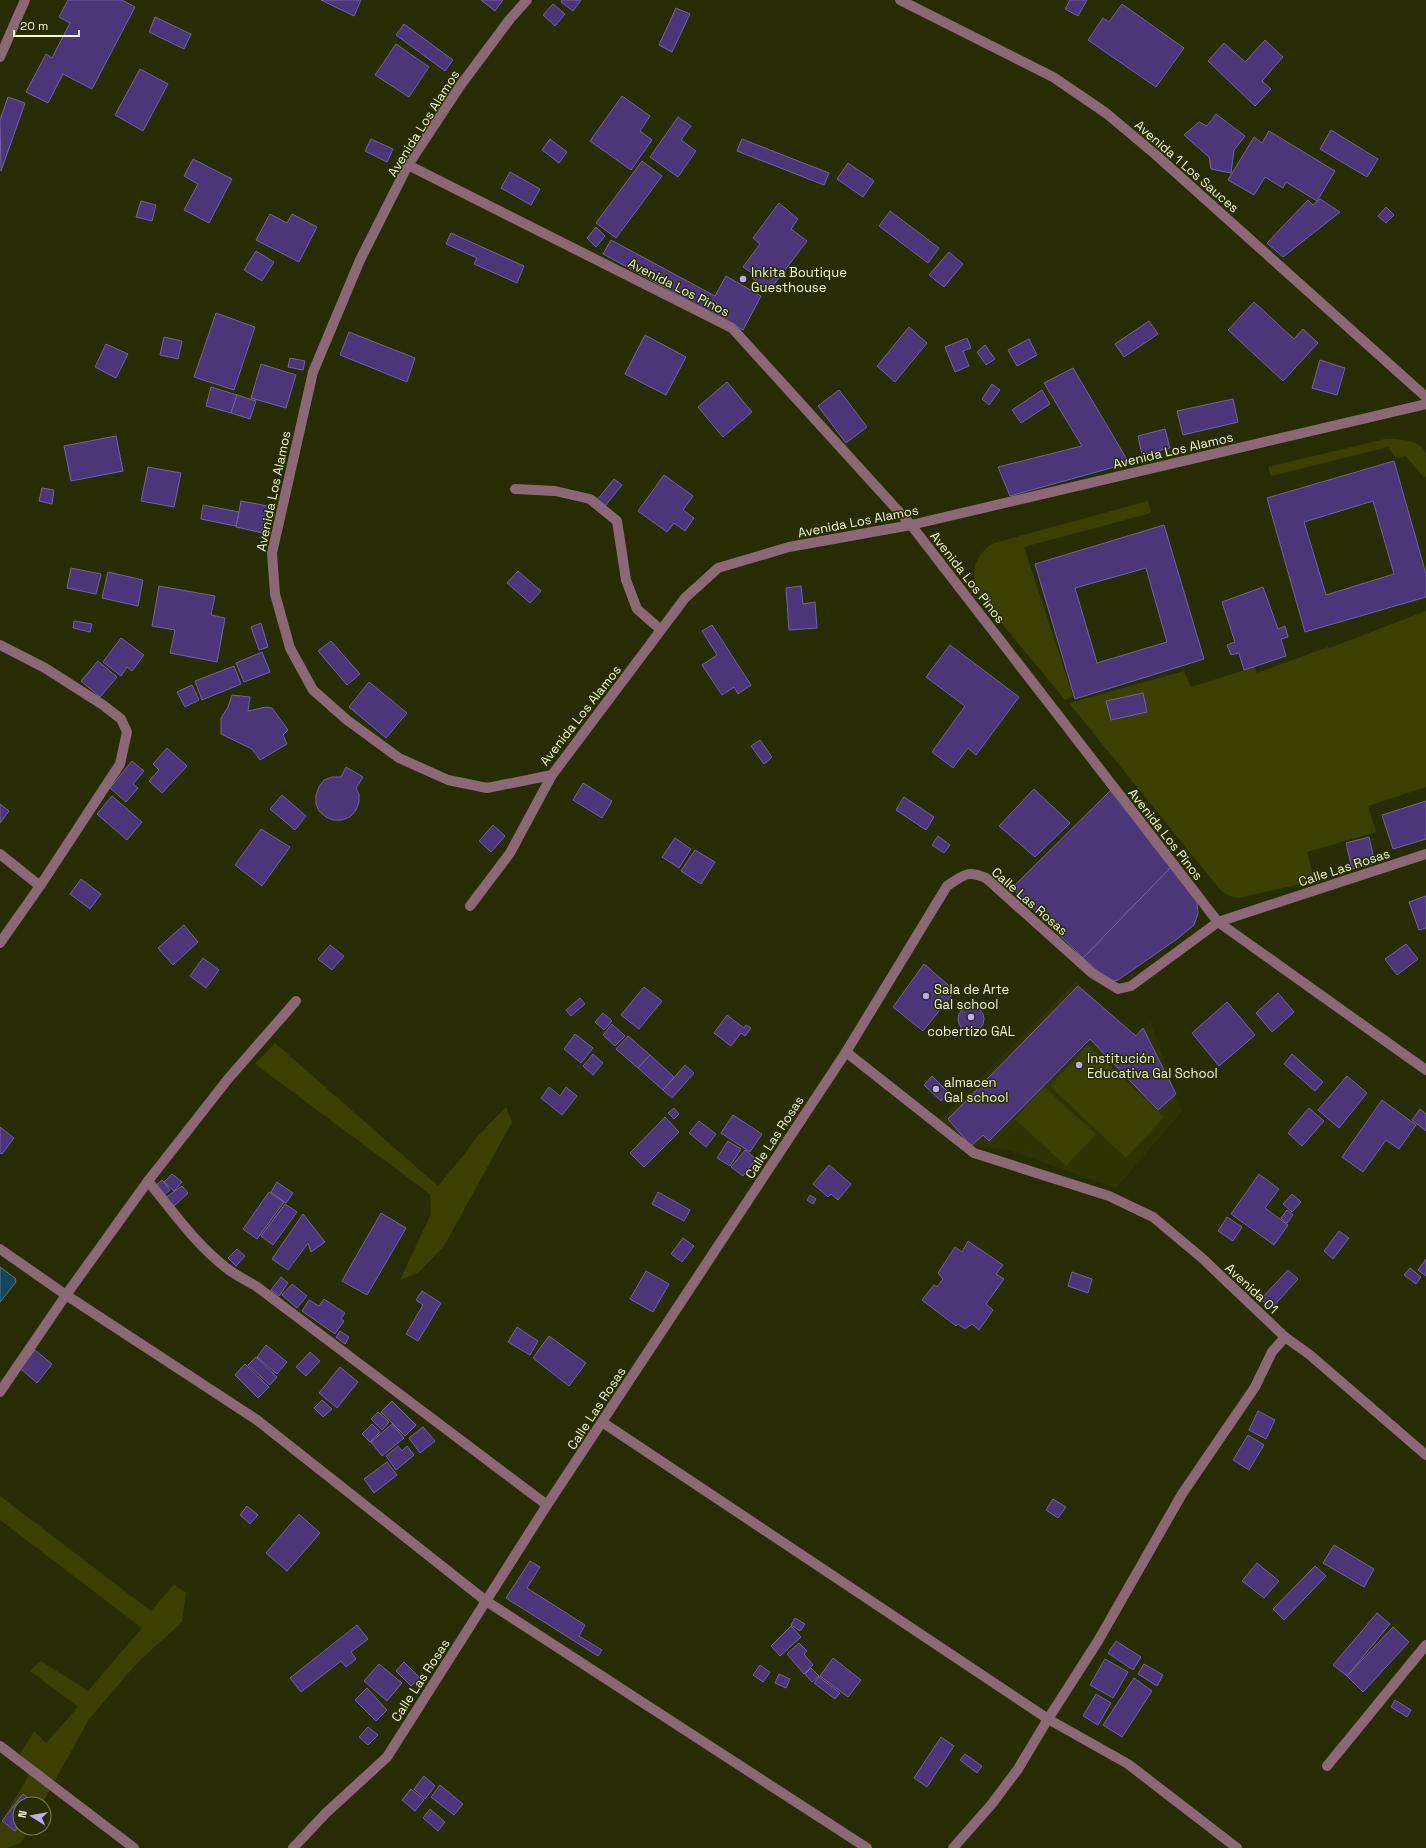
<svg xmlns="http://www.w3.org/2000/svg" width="1426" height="1848" viewBox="0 0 1426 1848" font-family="'Space Grotesk',sans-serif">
  <rect width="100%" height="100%" fill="#282c02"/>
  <path fill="#2f3302" d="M1076,981L1136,1036L1150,1021L1182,1111L1116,1188L1005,1149L970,1147L940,1119Z"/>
  <g fill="#3b4000">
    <path d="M1385,439C1397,439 1422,439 1426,454C1426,460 1426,470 1426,476L1424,478L1406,456L1396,458L1388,447L1271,476L1268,467Z"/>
    <path d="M1148,501L1151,513L1024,547L1073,696L1065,700L980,597C969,576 973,555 994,543Z"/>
    <path d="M1426,611V787L1368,806L1376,832L1307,852L1315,881L1239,898L1230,896L1222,892L1069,703L1184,671L1191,687L1255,667L1257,673L1328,647L1329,648Z"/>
    <path d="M275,1043L438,1186L463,1156L475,1139L506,1107L512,1122L444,1246L418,1273L400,1280L431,1214L430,1194L255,1064Z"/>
    <path d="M1088,1045L1164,1117L1126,1158L1050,1086Z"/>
    <path d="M1044,1087L1096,1134L1066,1166L1015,1119Z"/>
    <path d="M0,1496L151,1611L174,1584L186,1593L182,1622L137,1663L89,1719L42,1804H20V1828H29L21,1843L6,1848H0V1824L33,1768L20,1754L34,1731L46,1743L78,1707L30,1671L41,1661L88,1691L142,1628L0,1520Z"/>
  </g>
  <path fill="#16465e" stroke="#587b80" d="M0,1267L15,1278L16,1282L0,1302Z"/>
  <g fill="#4a3678" stroke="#7463a5" fill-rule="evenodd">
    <path d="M68,0H122L135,7L92,89L63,74L48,103L26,92L46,54L52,58L70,23L59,17Z"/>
    <path d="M321,0H361L354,16Z"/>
    <path d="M481,0H503L495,11Z"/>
    <path d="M562,0H581L573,11L561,2Z"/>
    <path d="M1070,0H1087L1078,16L1065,9Z"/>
    <path d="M553,4L565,14L555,26L543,15Z"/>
    <path d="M1122,4L1184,48L1156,87L1088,40L1103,18L1109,22Z"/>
    <path d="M676,8L690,14L672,52L659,45Z"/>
    <path d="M155,17L191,34L184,49L149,32Z"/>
    <path d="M404,24L453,60L445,71L396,35Z"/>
    <path d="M1265,40L1283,57L1262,81L1271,89L1255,106L1208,61L1224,43L1245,62Z"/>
    <path d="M396,44L429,67L409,97L375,75Z"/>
    <path d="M140,69L168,84L143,131L115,115Z"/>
    <path d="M622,96L650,116L640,131L652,140L631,170L590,141Z"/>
    <path d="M8,97L25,103L1,171L0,120Z"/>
    <path d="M1216,114L1245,136L1234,150L1231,173L1211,169L1209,157L1184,135L1199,122L1207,126Z"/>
    <path d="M678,117L691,126L681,140L696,151L678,177L650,157Z"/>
    <path d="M1331,130L1378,159L1367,177L1320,149Z"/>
    <path d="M1269,131L1335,171L1317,201L1286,182L1283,188L1265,177L1254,195L1228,180L1254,137L1262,143Z"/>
    <path d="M371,139L393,149L387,162L365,151Z"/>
    <path d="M550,139L567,152L559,163L542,150Z"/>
    <path d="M742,139L829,173L824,185L737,151Z"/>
    <path d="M193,159L232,179L209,223L184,210L198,184L184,176Z"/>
    <path d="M642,161L662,176L616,238L596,223Z"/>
    <path d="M848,163L874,181L863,197L837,179Z"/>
    <path d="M510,172L540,189L531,205L501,188Z"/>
    <path d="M1320,199L1340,212L1283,257L1267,243L1308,200L1313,205Z"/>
    <path d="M141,201L156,205L152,221L136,217Z"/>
    <path d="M779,203L798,219L791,229L807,241L769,291L751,277L753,274L743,267L760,244L753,238Z"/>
    <path d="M1386,207L1394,215L1386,223L1378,216Z"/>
    <path d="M890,211L939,248L928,263L879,226Z"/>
    <path d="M270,214L287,223L292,214L317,227L299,262L256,240Z"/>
    <path d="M596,227L605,236L596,247L587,238Z"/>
    <path d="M451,233L524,266L517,283L474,264L477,258L446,244Z"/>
    <path d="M611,240L715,296L726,276L761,296L743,330L603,254Z"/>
    <path d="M256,251L274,262L262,281L244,270Z"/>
    <path d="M949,252L963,264L944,287L929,275Z"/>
    <path d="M1254,302L1294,339L1303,329L1318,343L1283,381L1228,330Z"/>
    <path d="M216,313L255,327L234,390L194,377Z"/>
    <path d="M1149,321L1158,334L1124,357L1115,344Z"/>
    <path d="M909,327L927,343L895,382L877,366Z"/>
    <path d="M349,332L415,358L407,382L340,355Z"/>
    <path d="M645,335L686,357L666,395L625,374Z"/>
    <path d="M164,337L182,341L178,359L160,355Z"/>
    <path d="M967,338L971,348L963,351L969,366L955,372L945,347Z"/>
    <path d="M1029,339L1037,355L1017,366L1008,350Z"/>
    <path d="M106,344L128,354L116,378L95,367Z"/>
    <path d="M985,345L995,359L986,365L977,352Z"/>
    <path d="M290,358L305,361L303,370L288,367Z"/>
    <path d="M1320,360L1345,368L1337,395L1312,388Z"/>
    <path d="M261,364L296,375L286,408L251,398Z"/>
    <path d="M1073,368L1129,463L1010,496L998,467L1082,446L1044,383Z"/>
    <path d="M727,382L752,412L723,437L698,407Z"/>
    <path d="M992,384L1000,390L989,405L982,399Z"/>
    <path d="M211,387L237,395L231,413L206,406Z"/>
    <path d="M839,390L867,427L846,443L818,406Z"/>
    <path d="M1042,390L1050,404L1021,423L1012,410Z"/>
    <path d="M237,395L256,401L250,419L231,413Z"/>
    <path d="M1233,399L1238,422L1183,435L1177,411Z"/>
    <path d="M1165,429L1170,448L1142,455L1138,436Z"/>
    <path d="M116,436L123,471L71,481L64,446Z"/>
    <path d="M1394,461L1426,574V597L1305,632L1267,498ZM1373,501L1394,574L1326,595L1304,522Z"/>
    <path d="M148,467L181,473L174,507L141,501Z"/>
    <path d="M664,475L693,496L683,510L694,518L685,531L674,523L667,532L638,511Z"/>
    <path d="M614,479L622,485L605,506L597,500Z"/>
    <path d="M42,488L54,490L52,504L39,501Z"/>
    <path d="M241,501L268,506L263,533L236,527Z"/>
    <path d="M203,505L239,512L236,526L201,519Z"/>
    <path d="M1164,525L1204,659L1075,699L1035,564ZM1146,568L1167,642L1097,663L1075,588Z"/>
    <path d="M71,568L101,574L96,594L67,588Z"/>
    <path d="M518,571L541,591L530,603L507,583Z"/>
    <path d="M108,572L143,580L138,606L102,598Z"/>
    <path d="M159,586L215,596L211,615L225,618L217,662L170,653L175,630L152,626Z"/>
    <path d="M801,586L803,604L815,602L817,628L789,630L786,588Z"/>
    <path d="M1263,587L1278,629L1285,626L1288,637L1281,639L1286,656L1244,670L1239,653L1231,655L1227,645L1235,642L1222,602Z"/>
    <path d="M74,621L92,624L90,632L73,628Z"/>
    <path d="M261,623L268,647L259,650L251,627Z"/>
    <path d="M712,625L751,685L738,694L734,687L722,695L702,665L717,655L702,631Z"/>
    <path d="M121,638L144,655L132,671L127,667L121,676L103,662Z"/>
    <path d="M331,641L360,674L347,685L318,651Z"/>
    <path d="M950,645L1019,697L976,755L968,748L953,768L932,752L965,706L926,677Z"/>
    <path d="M262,652L270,672L244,682L236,663Z"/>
    <path d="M98,661L117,677L100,697L81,681Z"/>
    <path d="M234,666L241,684L202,700L195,681Z"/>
    <path d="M369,682L407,713L386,738L349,707Z"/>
    <path d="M192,685L199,700L185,707L177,692Z"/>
    <path d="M1143,693L1147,712L1111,720L1106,701Z"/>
    <path d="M232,695L250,697L248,711L266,707L272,708L288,730L283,735L287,744L260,760L252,749L221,734V718L228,707Z"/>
    <path d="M760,740L772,757L764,764L751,746Z"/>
    <path d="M167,748L187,766L162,793L149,781L159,770L153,764Z"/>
    <path d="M132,761L144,771L133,784L138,788L126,802L110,788Z"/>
    <path d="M346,767L363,777L356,788L359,794V802L356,810L350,817L342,820H333L326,817L319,811L316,804V795L319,787L324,780L332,777H341Z"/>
    <path d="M583,783L612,801L602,818L573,800Z"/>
    <path d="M1034,789L1070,823L1035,857L999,826Z"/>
    <path d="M1111,790L1172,866L1083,958L1012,888Z"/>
    <path d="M282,795L306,816L295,830L270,809Z"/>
    <path d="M112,796L142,822L127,840L97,814Z"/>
    <path d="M904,797L934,817L926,830L896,810Z"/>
    <path d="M1426,801V839L1393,849L1382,815Z"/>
    <path d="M0,804L9,811L0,823Z"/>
    <path d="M493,825L505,836L491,852L479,841Z"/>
    <path d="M261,829L290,847L262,886L235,865Z"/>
    <path d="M938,836L950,845L944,853L932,845Z"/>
    <path d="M1369,837L1375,863L1352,869L1346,843Z"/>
    <path d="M675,838L691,849L679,868L662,857Z"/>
    <path d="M695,850L715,862L701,884L681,871Z"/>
    <path d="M1172,866L1197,902L1198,914L1194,925L1177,939L1118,980L1110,982L1083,958Z"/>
    <path d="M81,879L101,894L90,909L70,894Z"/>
    <path d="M1426,896V928L1419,930L1409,902Z"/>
    <path d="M184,925L198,942L173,965L158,948Z"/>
    <path d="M1406,944L1418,959L1397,975L1385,959Z"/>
    <path d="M330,945L344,956L332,970L318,959Z"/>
    <path d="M203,958L219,970L206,988L190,976Z"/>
    <path d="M924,964L955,991L923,1031L893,1007Z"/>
    <path d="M1078,986L1136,1036L1143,1028L1176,1094L1158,1110L1090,1039L989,1141L983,1135L971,1146L948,1119Z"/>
    <path d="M644,987L662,1001L639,1029L621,1015Z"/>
    <path d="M1278,993L1294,1012L1272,1032L1256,1013Z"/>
    <path d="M580,998L585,1004L571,1016L566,1010Z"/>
    <path d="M1227,1002L1255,1035L1219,1066L1192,1033Z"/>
    <circle cx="971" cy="1019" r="13"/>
    <path d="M603,1013L612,1021L604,1030L595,1022Z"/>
    <path d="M727,1015L744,1028L746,1025L751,1028L745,1036L741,1033L731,1046L714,1033Z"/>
    <path d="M612,1024L625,1036L615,1046L603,1035Z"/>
    <path d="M575,1034L593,1048L581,1063L564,1049Z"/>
    <path d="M628,1036L650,1055L638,1068L616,1049Z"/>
    <path d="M593,1054L603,1063L593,1075L583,1066Z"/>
    <path d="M1292,1054L1323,1082L1315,1091L1284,1064Z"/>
    <path d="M650,1055L674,1077L663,1090L638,1068Z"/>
    <path d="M685,1065L694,1073L672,1098L663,1090Z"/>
    <path d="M932,1076L948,1092L941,1101L924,1085Z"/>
    <path d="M1347,1076L1367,1093L1339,1128L1318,1110Z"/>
    <path d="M549,1087L560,1096L566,1087L577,1096L562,1115L541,1098Z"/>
    <path d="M1382,1100L1416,1125L1399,1149L1386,1140L1363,1172L1342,1157Z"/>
    <path d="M674,1108L679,1114L674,1119L668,1113Z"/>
    <path d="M1309,1108L1324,1121L1302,1146L1288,1133Z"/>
    <path d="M1420,1109L1426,1114V1131L1412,1120Z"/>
    <path d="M733,1115L762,1134L750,1152L721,1133Z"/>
    <path d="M665,1117L679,1132L644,1167L630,1153Z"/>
    <path d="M699,1121L716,1134L706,1147L689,1133Z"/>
    <path d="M0,1127L14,1138L2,1154L0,1153Z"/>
    <path d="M728,1141L741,1149L730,1166L717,1158Z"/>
    <path d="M745,1150L756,1159L743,1176L731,1167Z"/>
    <path d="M829,1165L851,1184L838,1200L831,1194L828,1197L813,1184Z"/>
    <path d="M172,1174L182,1182L174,1191L164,1182Z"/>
    <path d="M1259,1174L1279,1189L1265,1208L1288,1225L1274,1245L1231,1214Z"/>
    <path d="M162,1180L170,1190L163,1196L155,1186Z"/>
    <path d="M277,1182L293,1193L286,1203L271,1192Z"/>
    <path d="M182,1186L188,1193L173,1207L165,1198Z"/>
    <path d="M269,1192L284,1202L257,1239L243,1229Z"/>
    <path d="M658,1192L690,1210L684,1221L652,1204Z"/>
    <path d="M1292,1194L1301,1202L1292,1212L1283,1204Z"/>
    <path d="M810,1195L816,1199L813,1204L807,1200Z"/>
    <path d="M285,1204L297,1212L273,1245L261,1236Z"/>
    <path d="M1287,1210L1293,1215L1287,1223L1281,1218Z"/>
    <path d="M381,1213L406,1228L367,1295L342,1281Z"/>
    <path d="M303,1214L325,1242L311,1252L308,1243L288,1270L272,1259Z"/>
    <path d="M1227,1217L1242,1227L1233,1241L1218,1231Z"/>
    <path d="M1339,1231L1349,1238L1333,1259L1324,1251Z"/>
    <path d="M683,1238L694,1246L682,1262L671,1254Z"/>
    <path d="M968,1241L1003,1265L996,1274L1004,1279L986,1304L993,1310L979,1330L972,1324L965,1329L958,1324L956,1326L922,1300L934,1285L937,1287L943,1279L938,1273L955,1247L962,1252Z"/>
    <path d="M237,1249L245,1256L236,1266L228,1258Z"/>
    <path d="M1426,1259V1276L1418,1270Z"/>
    <path d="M1410,1268L1421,1277L1416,1284L1404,1275Z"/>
    <path d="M1288,1270L1298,1279L1271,1309L1261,1299Z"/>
    <path d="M646,1271L669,1284L653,1312L630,1299Z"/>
    <path d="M1072,1272L1092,1279L1088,1293L1068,1286Z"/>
    <path d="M281,1277L288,1283L279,1296L271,1290Z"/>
    <path d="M292,1284L307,1296L297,1308L282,1295Z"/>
    <path d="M422,1291L441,1303L418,1341L406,1334L423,1305L416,1300Z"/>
    <path d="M324,1299L345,1313L341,1319L344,1321L335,1334L302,1311L309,1300L319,1306Z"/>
    <path d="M517,1327L538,1341L530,1355L508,1342Z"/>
    <path d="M340,1331L349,1337L345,1344L336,1337Z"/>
    <path d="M549,1336L586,1363L569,1386L533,1358Z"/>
    <path d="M266,1345L287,1362L277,1374L257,1357Z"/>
    <path d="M35,1350L52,1364L37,1383L20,1368Z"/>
    <path d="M310,1352L320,1361L306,1376L296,1367Z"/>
    <path d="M256,1357L277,1377L270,1385L248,1365Z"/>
    <path d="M245,1364L269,1387L258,1398L235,1375Z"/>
    <path d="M340,1367L358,1382L337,1408L319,1393Z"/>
    <path d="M322,1400L332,1409L323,1417L314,1408Z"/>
    <path d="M392,1401L416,1425L405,1436L381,1412Z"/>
    <path d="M1258,1411L1275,1420L1266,1439L1249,1430Z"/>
    <path d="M378,1412L389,1422L382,1430L371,1419Z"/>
    <path d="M372,1424L380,1432L370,1442L362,1434Z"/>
    <path d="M392,1424L404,1438L382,1456L371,1442Z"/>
    <path d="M423,1427L435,1441L420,1453L409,1438Z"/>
    <path d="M1248,1435L1264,1445L1249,1470L1233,1460Z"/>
    <path d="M398,1446L402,1451L407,1446L414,1455L396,1470L386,1456Z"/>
    <path d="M387,1462L397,1475L374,1493L364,1479Z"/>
    <path d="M1053,1499L1066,1507L1058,1518L1046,1510Z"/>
    <path d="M247,1506L258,1515L250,1524L240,1515Z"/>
    <path d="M299,1514L320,1533L287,1571L266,1553Z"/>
    <path d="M1334,1545L1374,1569L1364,1587L1323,1563Z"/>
    <path d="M530,1561L540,1567L527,1588L585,1625L579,1636L602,1650L598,1656L506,1598Z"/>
    <path d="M1257,1563L1279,1581L1264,1598L1242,1581Z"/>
    <path d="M1315,1566L1326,1576L1284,1620L1273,1609Z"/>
    <path d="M1377,1613L1390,1624L1347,1676L1333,1665Z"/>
    <path d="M795,1618L805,1624L800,1631L791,1625Z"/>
    <path d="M357,1625L368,1639L351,1652L356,1659L346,1667L341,1661L301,1692L290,1678Z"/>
    <path d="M791,1626L801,1637L780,1656L771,1646Z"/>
    <path d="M1393,1627L1409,1642L1363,1692L1347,1676Z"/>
    <path d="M1116,1641L1141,1657L1133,1670L1108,1653Z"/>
    <path d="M799,1643L807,1651L804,1654L813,1665L804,1674L787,1654Z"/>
    <path d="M833,1658L861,1680L848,1697L820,1676Z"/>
    <path d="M1105,1659L1128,1672L1113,1698L1090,1685Z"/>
    <path d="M404,1662L420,1678L411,1686L396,1671Z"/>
    <path d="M379,1664L402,1683L387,1701L364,1681Z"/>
    <path d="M1144,1664L1163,1675L1157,1686L1138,1674Z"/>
    <path d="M760,1665L770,1672L763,1682L753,1675Z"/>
    <path d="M811,1668L819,1676L812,1682L805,1674Z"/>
    <path d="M779,1674L790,1679L786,1688L775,1683Z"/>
    <path d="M819,1677L840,1693L835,1699L814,1683Z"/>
    <path d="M1134,1678L1152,1691L1122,1737L1103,1725Z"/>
    <path d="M367,1688L387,1710L376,1721L355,1700Z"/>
    <path d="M1096,1694L1111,1703L1098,1725L1083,1716Z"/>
    <path d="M1395,1700L1411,1710L1407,1717L1391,1707Z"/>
    <path d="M368,1727L378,1735L368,1745L359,1737Z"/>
    <path d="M941,1737L954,1746L927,1787L914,1778Z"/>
    <path d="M965,1754L982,1766L977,1773L960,1760Z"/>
    <path d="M424,1776L435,1786L425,1799L414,1789Z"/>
    <path d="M440,1785L463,1804L454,1815L431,1797Z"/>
    <path d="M411,1789L424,1800L415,1811L402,1800Z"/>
    <path d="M23,1794L35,1803L20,1804V1824L15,1831L2,1821Z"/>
    <path d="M430,1809L445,1822L438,1831L423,1818Z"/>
  </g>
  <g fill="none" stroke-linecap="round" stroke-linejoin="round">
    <path stroke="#8b6875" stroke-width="10" d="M515,489L555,491L590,499L617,521L626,580L637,609L661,630"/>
    <g stroke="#8b6875" stroke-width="10">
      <path d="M527,0L510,19L460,86L408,165L360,260L313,372L272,553L275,594L290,648L313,690L347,720L399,758L448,780L487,788L552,775L685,598L718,568L789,547L911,525L1426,404"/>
      <path d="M408,165L732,328L911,525L1218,922L1426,1070"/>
      <path d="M0,645L45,668L103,705L121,719L127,732L120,764L40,886L0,943"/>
      <path d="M0,854L40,886"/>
      <path d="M470,906L510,853L552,775"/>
      <path d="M846,1052L974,1153L1109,1196L1153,1217L1202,1258L1285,1337"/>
      <path d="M148,1181L228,1079L296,1001"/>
      <path d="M0,1249L66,1295L148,1181C173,1212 197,1246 229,1270C238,1276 247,1281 256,1286L547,1505"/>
      <path d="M0,1392L66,1295L257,1420L486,1601L867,1848"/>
      <path d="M602,1422L1048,1719L1018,1769L991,1805L953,1848"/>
      <path d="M0,1746L134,1848"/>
      <path d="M1327,1766L1426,1645"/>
      <path d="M293,1848L326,1813L387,1757L547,1505L846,1052L947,886C964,875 966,870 986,878L1092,973L1118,989L1131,986L1218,922L1426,854"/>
      <path d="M1237,1848L1128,1764L1048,1719L1098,1641L1182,1494L1255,1387L1272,1352L1285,1337L1310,1355L1426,1455"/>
    </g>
    <g stroke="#8b6875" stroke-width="10">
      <path d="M900,0L1053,77L1106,113L1156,155L1426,397"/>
      <path d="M0,57L25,0"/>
    </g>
  </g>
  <g fill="#bbaaf6" stroke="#282c02" stroke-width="1.5">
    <circle cx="743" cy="279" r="4"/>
    <circle cx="926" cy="996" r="4"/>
    <circle cx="971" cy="1017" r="4"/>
    <circle cx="1079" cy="1065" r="4"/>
    <circle cx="936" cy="1089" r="4"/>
  </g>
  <g text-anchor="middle" stroke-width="3" stroke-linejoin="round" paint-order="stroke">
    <g font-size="13" fill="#f2f8d1" stroke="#282c02">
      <text transform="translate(423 123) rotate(-58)" y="5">Avenida Los Alamos</text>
      <text transform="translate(1187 166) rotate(41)" y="5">Avenida 1 Los Sauces</text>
      <text transform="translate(679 287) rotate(27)" y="5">Avenida Los Pinos</text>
      <text transform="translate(1173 450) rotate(-13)" y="5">Avenida Los Alamos</text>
      <text transform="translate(273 491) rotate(-78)" y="5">Avenida Los Alamos</text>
      <text transform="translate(858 521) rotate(-11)" y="5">Avenida Los Alamos</text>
      <text transform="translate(968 577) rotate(52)" y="5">Avenida Los Pinos</text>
      <text transform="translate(580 715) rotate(-52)" y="5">Avenida Los Alamos</text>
      <text transform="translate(1166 834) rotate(52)" y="5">Avenida Los Pinos</text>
      <text transform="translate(1344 867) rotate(-18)" y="5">Calle Las Rosas</text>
      <text transform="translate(1030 901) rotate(41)" y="5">Calle Las Rosas</text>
      <text transform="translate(774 1137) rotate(-57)" y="5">Calle Las Rosas</text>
      <text transform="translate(1252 1288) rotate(43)" y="5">Avenida 01</text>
      <text transform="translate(596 1408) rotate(-57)" y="5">Calle Las Rosas</text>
      <text transform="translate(420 1680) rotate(-57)" y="5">Calle Las Rosas</text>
    </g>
    <g font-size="13" fill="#f2f8d1" stroke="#282c02" text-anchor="start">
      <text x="751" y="277">Inkita Boutique<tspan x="751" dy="15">Guesthouse</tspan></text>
      <text x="934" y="994">Sala de Arte<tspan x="934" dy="15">Gal school</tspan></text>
      <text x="971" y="1036" text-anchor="middle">cobertizo GAL</text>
      <text x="1087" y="1063">Institución<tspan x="1087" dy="15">Educativa Gal School</tspan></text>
      <text x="944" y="1087">almacen<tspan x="944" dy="15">Gal school</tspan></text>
    </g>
  </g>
  <g transform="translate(32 1816) rotate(281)"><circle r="19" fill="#282c02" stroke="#797e55"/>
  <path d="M0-3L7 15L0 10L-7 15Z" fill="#bbaaf6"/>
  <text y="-6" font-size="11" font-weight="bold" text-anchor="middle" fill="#f2f8d1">N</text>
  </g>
  <path d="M14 30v6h65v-6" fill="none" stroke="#f2f8d1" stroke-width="2"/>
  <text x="20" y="30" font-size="12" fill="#f2f8d1" stroke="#282c02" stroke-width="3" paint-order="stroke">20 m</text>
</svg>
